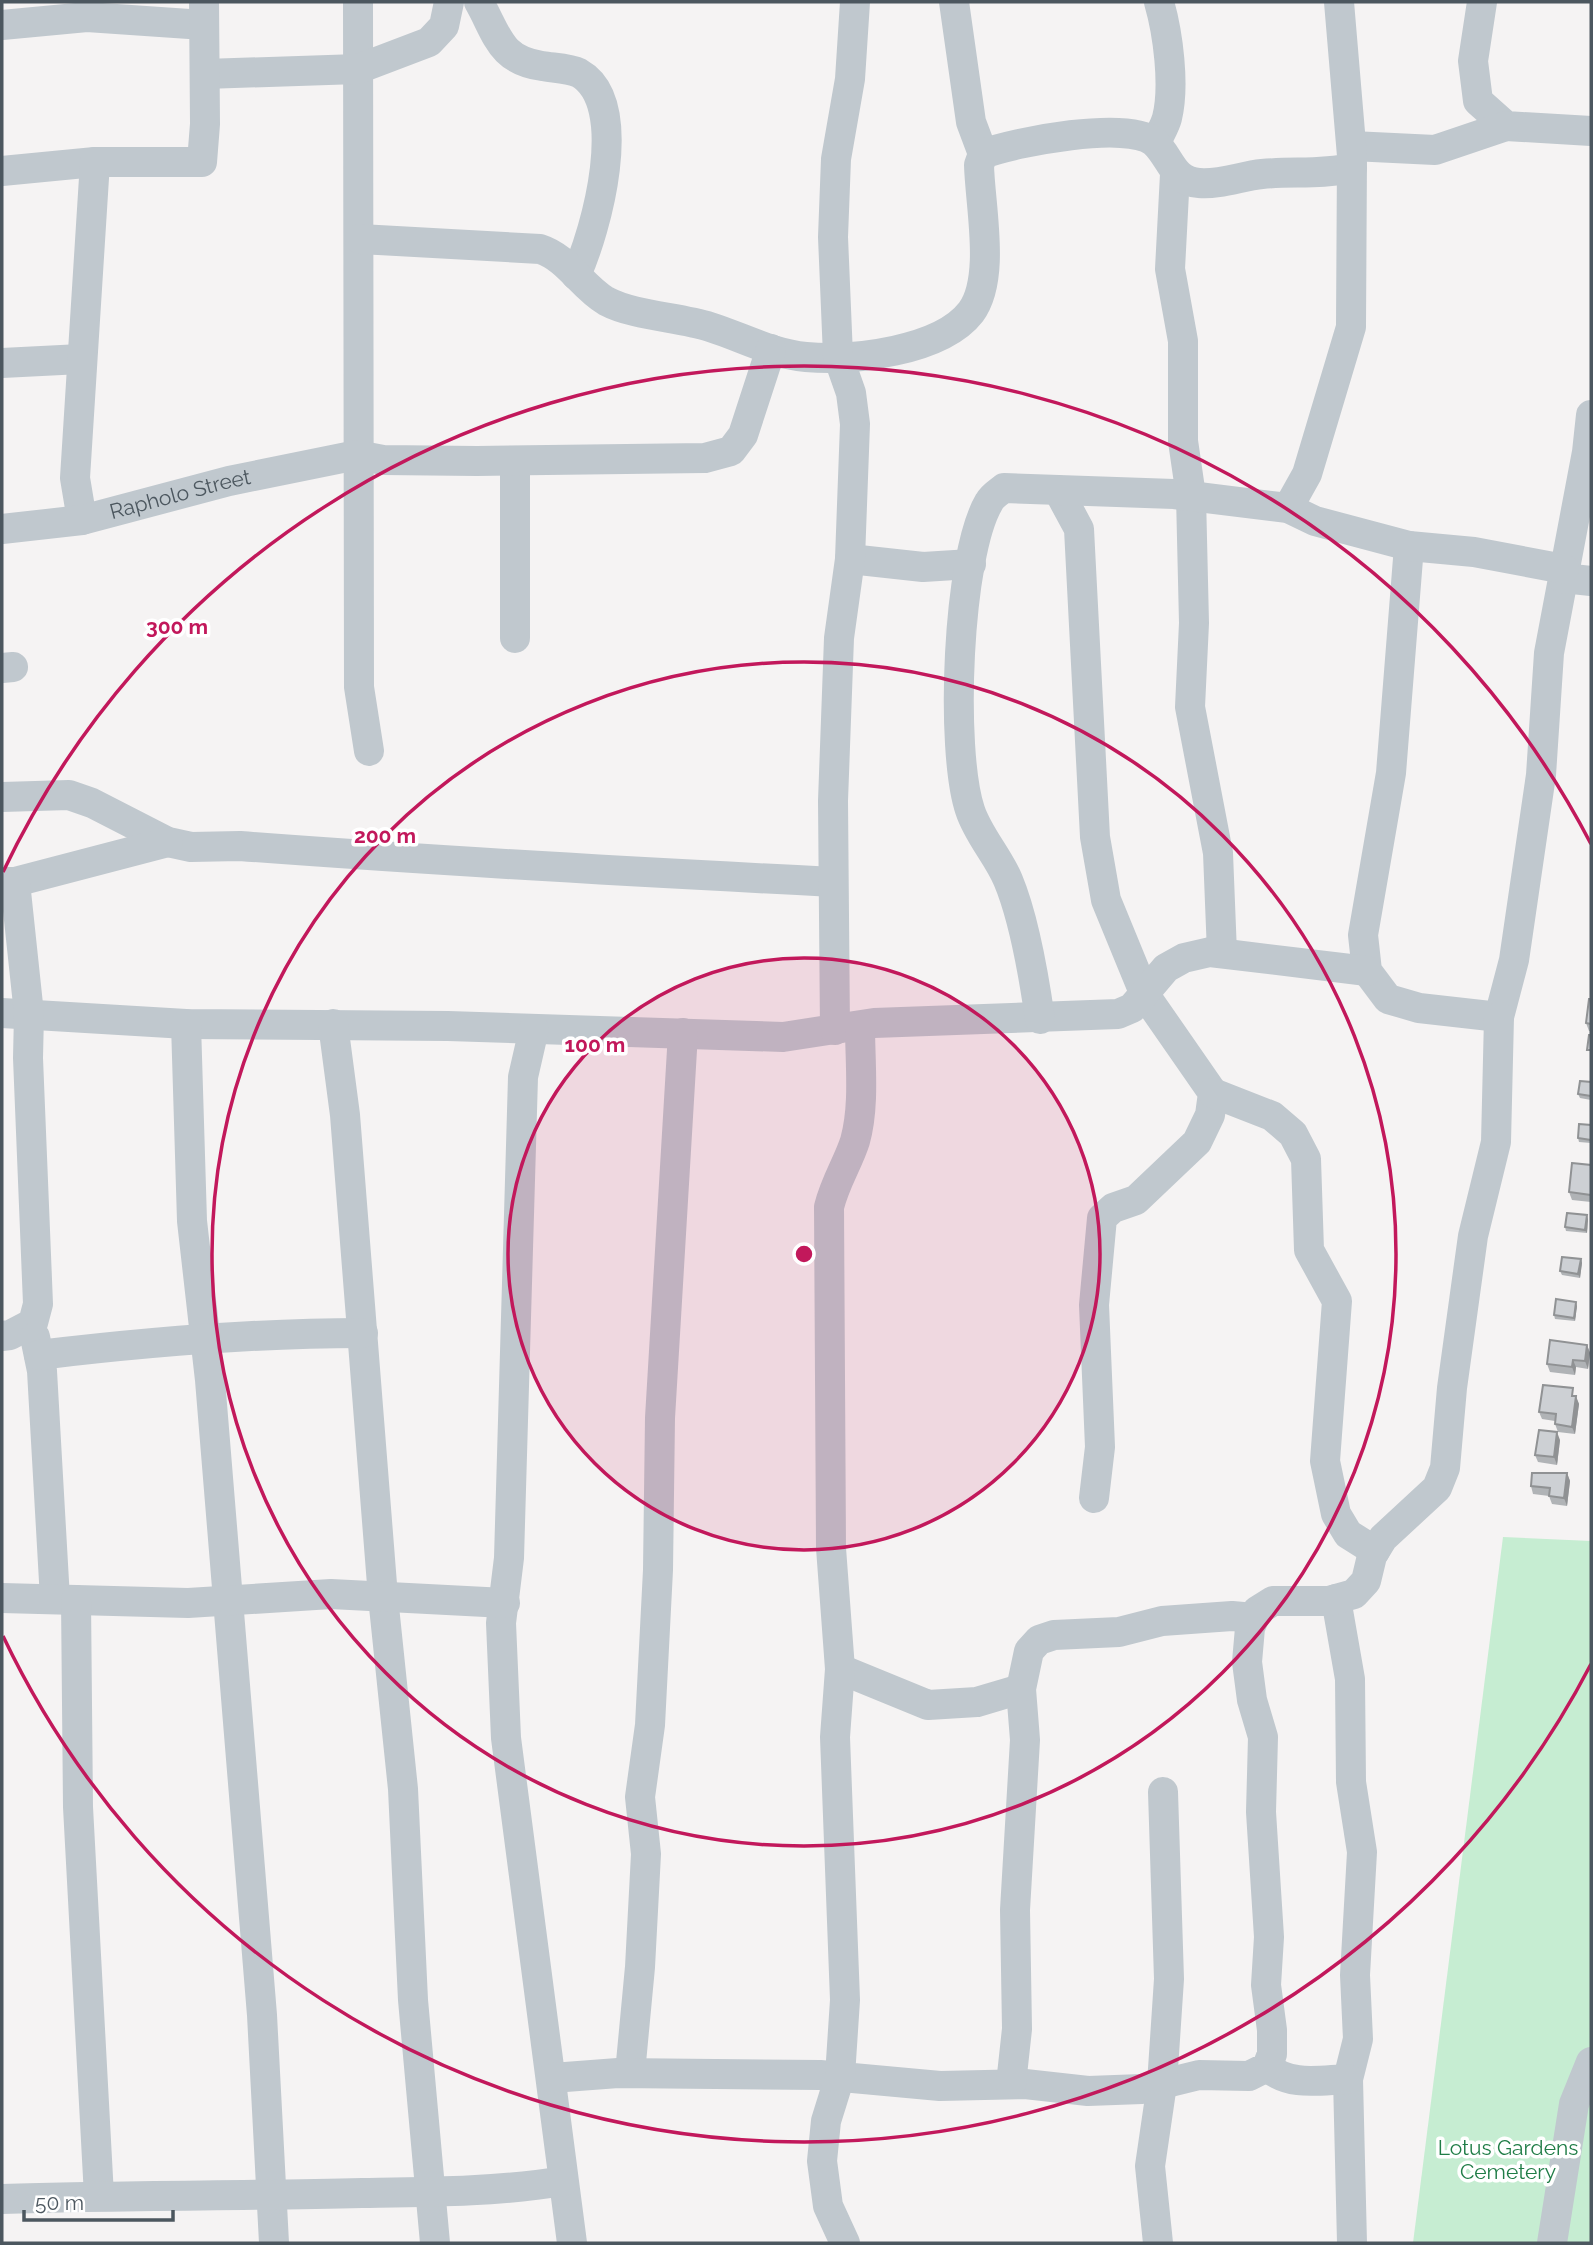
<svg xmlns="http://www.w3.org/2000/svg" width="1593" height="2245" viewBox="0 0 1593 2245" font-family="Raleway,sans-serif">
  <rect width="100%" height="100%" fill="#f5f3f3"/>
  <path fill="#c6edd2" d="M1503,1537L1591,1541V2243H1413Z"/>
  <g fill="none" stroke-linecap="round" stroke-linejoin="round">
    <g stroke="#c0c8ce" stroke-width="30">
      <path d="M358,2L359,687L369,751"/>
      <path d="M479,2C498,36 500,60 542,66C553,68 569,68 579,73C632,103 596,231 576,275"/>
      <path d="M954,2L971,122L983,154"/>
      <path d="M1482,2L1473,61L1478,101L1506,126L1591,131"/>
      <path d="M2,25L87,17L204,25"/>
      <path d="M205,74L358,69L429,42L444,26L449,2"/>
      <path d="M1156,143C1159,135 1165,126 1167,118C1175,86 1168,33 1159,2"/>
      <path d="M1352,146L1435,150L1506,126"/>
      <path d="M2,171L95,162"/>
      <path d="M1175,174L1170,269L1183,341V441L1191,496L1194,623L1190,707L1218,853L1222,953"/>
      <path d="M360,239L540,249C568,258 581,286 606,301C634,316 679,317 710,327C742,337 772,354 806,357C853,361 941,351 971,312C996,278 980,206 979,165L983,154C1015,142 1128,120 1154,142C1171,157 1172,181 1199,183C1219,185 1242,176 1262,174C1295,171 1319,175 1352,168"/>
      <path d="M2,363L81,359"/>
      <path d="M515,461V638"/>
      <path d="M1058,490L1079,529L1095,837L1106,900L1145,995L1213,1093L1210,1115L1197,1142L1136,1200L1113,1208L1102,1218L1094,1305L1100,1447L1094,1498"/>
      <path d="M1288,508L1307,474L1351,327L1352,156L1339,2"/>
      <path d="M82,520L75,478L95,162H202L205,124L204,2"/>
      <path id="s1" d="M2,529L82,520L229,481L357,455L383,460L477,461L705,458L731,451L743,435L771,349"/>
      <path d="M1409,546L1391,773L1363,935L1367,971L1388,999L1419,1008L1499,1017L1514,960L1541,775L1549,653L1587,452L1591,415"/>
      <path d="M850,559L923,567L971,564"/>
      <path d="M1563,578L1591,581"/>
      <path d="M2,668L13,667"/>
      <path d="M2,797L69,795L92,803L168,842L191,847L240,846C438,861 636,872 833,882"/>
      <path d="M2,882H15L168,842"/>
      <path d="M2,1013L186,1024L448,1026L783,1037L874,1023L1118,1014L1132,1008L1166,968L1184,958L1210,952L1367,971"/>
      <path d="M1040,1019C1034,977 1024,918 1008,880C998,856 978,835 970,810C950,750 957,556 989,502C992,496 999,492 1004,488L1174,494L1288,508L1315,521L1409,546L1474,552L1564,569"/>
      <path d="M186,1024L192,1221L210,1380L262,2015L274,2243"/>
      <path d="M333,1024L345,1115L383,1597L403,1789L413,2000L435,2243"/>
      <path d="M534,1029L523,1077L509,1558L501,1623L506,1738L572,2243"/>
      <path d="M835,1030L833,801L839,638L850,559L855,424L851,393L838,356L833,237L836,159L850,79L855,2"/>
      <path d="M1213,1093L1272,1116L1293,1134L1306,1159L1309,1250L1337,1301L1325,1461L1336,1514L1348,1534L1375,1551"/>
      <path d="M2,1336L10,1335L33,1323L38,1304L28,1058L29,1014L15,882"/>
      <path d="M35,1337L42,1371L55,1599"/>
      <path d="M39,1355C147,1342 255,1333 363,1333"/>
      <path d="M2,1598L188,1603L331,1594L505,1603"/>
      <path d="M1336,1599L1350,1679L1351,1782L1362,1852L1355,1975L1358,2039L1348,2079L1352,2243"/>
      <path d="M76,1600L78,1807L99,2196"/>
      <path d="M840,1669L928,1705L977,1702L1021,1689"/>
      <path d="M1267,2067C1291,2087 1319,2080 1348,2079"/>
      <path d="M630,2073L640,1967L646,1854L640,1797L650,1725L658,1570L660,1418L683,1033"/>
      <path d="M552,2078L618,2073L820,2075L940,2086L1025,2084L1088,2091L1142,2089L1199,2075L1249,2076L1267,2067L1272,2054V2030L1266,1985L1269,1937L1261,1812L1263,1737L1252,1700L1247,1662L1250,1628L1257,1611L1273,1601H1329L1354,1594L1366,1581L1372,1556L1383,1538L1437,1488L1445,1468L1452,1388L1473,1236L1496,1142L1499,1017"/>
      <path d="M1011,2084L1017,2029L1015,1910L1025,1740L1021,1689L1029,1651L1039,1640L1054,1635L1119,1632L1162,1621L1232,1616L1254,1618"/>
      <path d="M2,2199C122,2195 242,2196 362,2193C429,2192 497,2192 563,2181"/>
      <path d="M845,2243L828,2206L822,2161L826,2121L840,2076L845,2000L835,1737L840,1669L831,1548L829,1207C835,1182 848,1163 855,1141C865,1105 860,1063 860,1026"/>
      <path d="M1158,2243L1150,2166L1162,2084L1169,1979L1163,1792"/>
      <path d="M1552,2243L1574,2104L1591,2062"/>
    </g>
  </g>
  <g fill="#b0b3b6">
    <path d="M1591,999V1031H1589L1586,1023Z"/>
    <path d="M1591,1082V1100L1580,1098L1578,1094Z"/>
    <path d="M1591,1125V1143L1579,1142L1578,1138Z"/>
    <path d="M1591,1165V1202L1572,1200L1569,1192Z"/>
    <path d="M1588,1219L1587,1233L1566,1231L1565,1227Z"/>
    <path d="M1581,1259L1582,1263L1580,1278L1562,1275L1560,1271Z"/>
    <path d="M1577,1306L1575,1321L1555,1319L1554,1315Z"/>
    <path d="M1587,1345L1590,1353L1588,1369L1576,1367L1575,1375L1550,1372L1547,1364Z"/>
    <path d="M1575,1396L1579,1404L1575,1434L1558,1432L1555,1424V1421L1542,1419L1539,1412Z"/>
    <path d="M1560,1440L1557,1465L1538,1462L1535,1455Z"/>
    <path d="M1567,1473L1570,1481L1567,1506L1552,1504L1549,1496L1533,1494L1531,1486Z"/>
  </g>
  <g fill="#909294">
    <path d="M1587,1215L1588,1219L1587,1233L1585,1230Z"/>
    <path d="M1581,1259L1582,1263L1580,1278L1578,1274Z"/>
    <path d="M1576,1302L1577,1306L1575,1321L1574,1318Z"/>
    <path d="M1587,1345L1590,1353L1588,1369L1585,1361Z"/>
    <path d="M1573,1360L1576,1367L1575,1375L1572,1367Z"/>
    <path d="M1576,1396L1579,1404L1575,1434L1572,1427Z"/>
    <path d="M1557,1432L1560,1440L1557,1465L1554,1457Z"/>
    <path d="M1567,1473L1570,1481L1567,1506L1564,1498Z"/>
  </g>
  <g fill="#cdd0d4" stroke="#909294" stroke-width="2">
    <path d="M1589,999H1591V1024L1586,1023Z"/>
    <path d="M1589,1035H1591V1050H1587Z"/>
    <path d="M1580,1081L1591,1082V1096L1578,1094Z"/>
    <path d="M1579,1124L1591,1125V1140L1578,1138Z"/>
    <path d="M1572,1163L1591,1165V1195L1569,1192Z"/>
    <path d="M1567,1213L1587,1215L1585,1230L1565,1227Z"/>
    <path d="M1562,1257L1581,1259L1578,1274L1560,1271Z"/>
    <path d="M1556,1299L1576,1302L1574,1318L1554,1315Z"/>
    <path d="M1550,1340L1587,1345L1585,1361L1573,1360L1572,1367L1547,1364Z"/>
    <path d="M1543,1385L1573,1388L1572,1396H1576L1572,1427L1555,1424L1556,1414L1539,1412Z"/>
    <path d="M1539,1430L1557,1432L1554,1457L1535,1455Z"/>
    <path d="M1532,1473H1567L1564,1498L1549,1496L1550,1488L1531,1486Z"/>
  </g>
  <circle cx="804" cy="1254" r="296" fill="#c2185b" fill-opacity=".12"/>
  <g fill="none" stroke="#c2185b" stroke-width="3.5">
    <circle cx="804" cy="1254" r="296"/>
    <circle cx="804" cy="1254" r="592"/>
    <path d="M1591 1664A887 887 0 0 1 3 1636M3 872A887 887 0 0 1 1591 844"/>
  </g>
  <g text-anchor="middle" stroke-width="7" stroke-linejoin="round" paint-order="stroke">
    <g font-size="21" fill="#4c575f" stroke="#fff">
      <text dy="7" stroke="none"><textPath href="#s1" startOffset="182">Rapholo Street</textPath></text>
    </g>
    <g font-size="21" fill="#207d47" stroke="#fff">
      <text x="1508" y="2155">Lotus Gardens<tspan x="1508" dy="24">Cemetery</tspan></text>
    </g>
  </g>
  <circle cx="804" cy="1254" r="10" fill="#c2185b" stroke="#fff" stroke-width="3.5"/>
  <g font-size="21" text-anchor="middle" font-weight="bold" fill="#c2185b" stroke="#fff" stroke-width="7" stroke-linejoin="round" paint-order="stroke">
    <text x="177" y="634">300 m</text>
    <text x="385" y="843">200 m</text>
    <text x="595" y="1052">100 m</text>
  </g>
  <rect width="1593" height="2245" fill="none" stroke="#4c575f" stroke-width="7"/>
  <path d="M24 2210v10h149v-10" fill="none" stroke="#4c575f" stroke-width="3.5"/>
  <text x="35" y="2210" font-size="21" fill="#4c575f" stroke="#ffffff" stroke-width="5" paint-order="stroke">50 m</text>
</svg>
